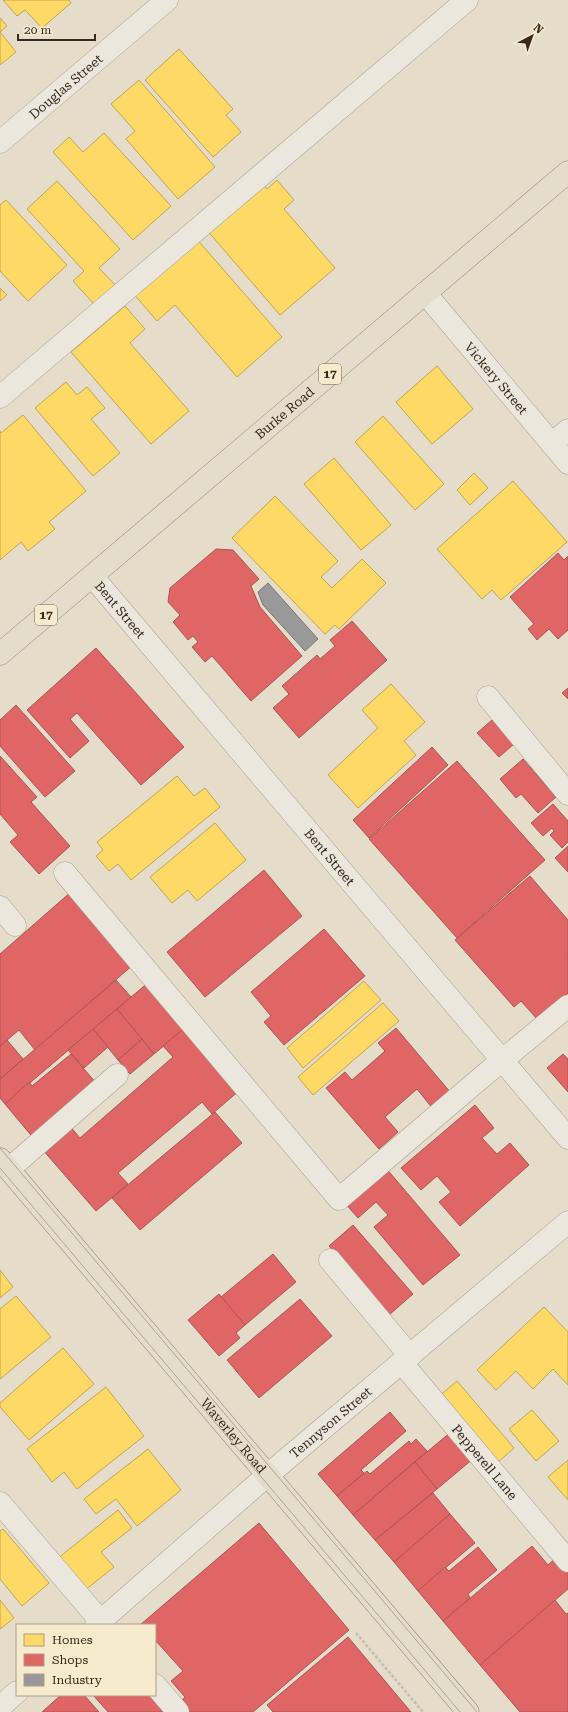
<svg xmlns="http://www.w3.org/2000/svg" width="568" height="1712" viewBox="0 0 568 1712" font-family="'Roboto Serif',serif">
  <rect width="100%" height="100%" fill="#e5dcc9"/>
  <g fill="#ffd966" stroke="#c3a450">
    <path d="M3,0H69L71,3L42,28L25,10L17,16Z"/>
    <path d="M0,18L7,26L0,32Z"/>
    <path d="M0,32L16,52L0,65Z"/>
    <path d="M179,49L233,109L226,115L241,132L213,157L145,80Z"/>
    <path d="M139,80L215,167L178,199L126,139L135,131L111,104Z"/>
    <path d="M104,133L171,206L133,240L53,152L69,137L83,152Z"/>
    <path d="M277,180L294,200L284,209L335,268L280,315L205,228L260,181L267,189Z"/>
    <path d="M57,181L120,249L99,268L115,285L94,304L73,281L84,271L27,209Z"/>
    <path d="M6,200L67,265L28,301L0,271V205Z"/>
    <path d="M195,237L282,337L237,377L175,305L157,321L132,292Z"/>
    <path d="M0,288L7,295L0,301Z"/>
    <path d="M125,306L145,329L130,343L189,411L151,444L71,352Z"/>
    <path d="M437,366L473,409L432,444L396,402Z"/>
    <path d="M66,382L77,395L87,387L105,408L91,419L120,453L93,476L35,408Z"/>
    <path d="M23,415L86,491L49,522L55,529L28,551L21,542L0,560V431L1,433Z"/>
    <path d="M383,416L444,484L415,510L355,442Z"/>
    <path d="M334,458L391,525L361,550L304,484Z"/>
    <path d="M474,473L488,488L470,505L457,490Z"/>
    <path d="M513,481L567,542L501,600L492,590L482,599L437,549Z"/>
    <path d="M275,496L338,561L321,577L332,588L362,559L386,583L339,629L335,625L325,634L232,538Z"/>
    <path d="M391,684L425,722L404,741L416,755L358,808L328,775L378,728L362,710Z"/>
    <path d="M177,776L194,796L205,788L220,807L131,880L118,864L109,871L96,856L103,850L97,842Z"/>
    <path d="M215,823L246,860L197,901L188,890L172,903L150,877Z"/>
    <path d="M364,981L381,1000L303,1068L287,1048Z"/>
    <path d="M383,1003L399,1021L313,1095L298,1077Z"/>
    <path d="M0,1270L13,1287L0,1298Z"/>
    <path d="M16,1296L51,1337L0,1379V1309Z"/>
    <path d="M544,1307L568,1332V1385L553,1369L533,1389L516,1371L496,1390L477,1370Z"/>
    <path d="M63,1348L94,1384L29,1440L0,1407V1403Z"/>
    <path d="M457,1381L514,1448L496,1464L438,1397Z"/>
    <path d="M106,1387L144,1436L77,1489L64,1472L52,1482L27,1449Z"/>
    <path d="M532,1410L559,1441L536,1461L509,1429Z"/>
    <path d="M148,1449L181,1490L137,1526L116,1499L96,1514L84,1499Z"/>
    <path d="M568,1460V1500L548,1477Z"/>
    <path d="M118,1510L132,1528L101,1552L114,1567L84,1591L57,1559Z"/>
    <path d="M3,1529L49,1583L22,1606L0,1579V1531Z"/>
    <path d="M0,1600L14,1618L0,1629Z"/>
  </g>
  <g fill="#e06666" stroke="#ae5450">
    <path d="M216,549L233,550L259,579L251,586L260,607L302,656L251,701L212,656L205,662L192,647L198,642L193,636L188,640L173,622L180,615L168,602L170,588Z"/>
    <path d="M558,553L564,560L568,556V630L558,639L549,629L537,640L528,629L534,624L510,597Z"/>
    <path d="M352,621L387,660L299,738L273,708L289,694L282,686L317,655L320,659L335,646L330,640Z"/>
    <path d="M96,648L184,747L141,785L77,713L70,719L89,741L70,758L27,710Z"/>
    <path d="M568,688V699L562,693Z"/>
    <path d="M16,705L75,771L45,797L0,746V720Z"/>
    <path d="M492,720L514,744L499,757L477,733Z"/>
    <path d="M432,747L448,765L369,838L353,820Z"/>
    <path d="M0,756L37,797L31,802L70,846L39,874L10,842L18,835L0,814Z"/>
    <path d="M523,759L556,797L538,813L521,794L516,798L500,779Z"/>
    <path d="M457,761L545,860L457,938L369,839Z"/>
    <path d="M553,804L568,821V842L562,848L550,835L554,831L552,828L543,836L531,823Z"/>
    <path d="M568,846V872L555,858Z"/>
    <path d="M264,870L302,916L205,997L167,952Z"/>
    <path d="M530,876L568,920V953L567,954L568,956V993L537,1019L521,1001L514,1007L455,940Z"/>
    <path d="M72,891L134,964L35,1050L19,1030L0,1046V954Z"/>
    <path d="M324,929L365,976L284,1045L264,1022L271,1016L251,992Z"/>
    <path d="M116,980L131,997L5,1104L0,1098V1079Z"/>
    <path d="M150,981L188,1026L154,1054L117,1009Z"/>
    <path d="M117,1009L142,1039L118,1060L93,1029Z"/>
    <path d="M396,1028L451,1093L433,1109L417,1089L385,1117L398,1132L379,1149L326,1088L345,1072L352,1080L385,1051L378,1043Z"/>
    <path d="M93,1029L108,1047L84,1068L68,1050Z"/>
    <path d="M182,1030L199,1049L240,1090L212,1114L202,1102L118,1173L128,1184L96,1211L42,1149L69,1125L80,1138L173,1057L163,1046Z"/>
    <path d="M142,1039L154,1054L130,1074L118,1060Z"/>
    <path d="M7,1040L23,1059L0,1079V1046Z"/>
    <path d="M71,1054L97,1084L35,1140L5,1104L29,1082L32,1086Z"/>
    <path d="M563,1054L568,1059V1092L547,1068Z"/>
    <path d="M475,1105L494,1128L482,1138L497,1154L510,1143L529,1165L460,1226L439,1202L451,1192L437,1176L421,1190L401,1168Z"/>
    <path d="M215,1112L242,1143L140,1230L112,1198Z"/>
    <path d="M385,1167L460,1255L423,1285L374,1227L388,1215L376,1202L358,1218L344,1202Z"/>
    <path d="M353,1225L413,1294L389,1315L329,1246Z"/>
    <path d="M273,1254L296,1282L245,1325L221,1297Z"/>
    <path d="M219,1294L245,1325L236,1333L240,1338L219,1356L188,1320Z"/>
    <path d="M300,1299L332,1336L259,1398L227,1360Z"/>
    <path d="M390,1412L406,1431L361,1470L364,1473L337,1496L318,1474Z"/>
    <path d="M452,1431L474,1458L437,1489L415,1462Z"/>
    <path d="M416,1439L427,1451L353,1515L337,1496L367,1471L370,1474L409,1441L411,1444Z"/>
    <path d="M415,1462L437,1489L375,1540L353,1515Z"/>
    <path d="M433,1493L450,1514L394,1562L375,1540Z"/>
    <path d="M450,1514L475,1543L418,1591L394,1562Z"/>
    <path d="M259,1523L349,1630L253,1712H187L179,1703L185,1697L171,1681L183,1671L155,1640V1625H140Z"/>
    <path d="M532,1546L548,1565L559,1555L568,1566V1589L480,1665L443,1621Z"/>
    <path d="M478,1547L497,1570L468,1594L470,1598L443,1621L418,1591L445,1567L449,1571Z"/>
    <path d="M555,1600L566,1614L568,1613V1712H520L480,1665Z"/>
    <path d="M348,1637L411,1712H273L267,1705Z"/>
    <path d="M61,1695H84L99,1712H42Z"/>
    <path d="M93,1695H150L165,1712H108Z"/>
  </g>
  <path fill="#999" stroke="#7c7774" d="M268,583L318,639L305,651L263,605L258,592Z"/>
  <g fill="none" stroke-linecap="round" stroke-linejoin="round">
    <g stroke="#a9a193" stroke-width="23">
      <g id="minor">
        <path id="s1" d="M0,142L167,0"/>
        <path id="s2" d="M425,293L568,463"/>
        <path d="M0,397L467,0"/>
        <path d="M552,444L568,430"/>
        <path id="s3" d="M92,576L568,1138"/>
        <path d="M488,697L568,794"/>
        <path d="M65,873L339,1199L482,1077L568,1006"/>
        <path d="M0,907L15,925"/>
        <path d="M9,1169L117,1075"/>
        <path d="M330,1260L410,1356"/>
        <path id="s4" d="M402,1363L568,1561"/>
        <path d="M0,1503L104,1625"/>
        <path id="s5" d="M96,1625L263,1479L568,1222"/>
        <path d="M155,1685L178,1712"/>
        <path d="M0,1707L17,1692"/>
      </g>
    </g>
    <g stroke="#8f867a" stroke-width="23">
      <g id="major">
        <path id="s6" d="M0,654L568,172"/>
        <path id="s7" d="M0,1159L468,1712"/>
      </g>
    </g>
    <path stroke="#c4bdb3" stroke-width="2.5" stroke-dasharray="3 2" stroke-linecap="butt" d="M356,1633L423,1712"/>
    <use href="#minor" stroke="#ece7dc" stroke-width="22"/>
    <use href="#major" stroke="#e4ddcc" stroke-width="22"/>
    <g stroke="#aba69c" stroke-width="1">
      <path d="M0,1148L477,1712"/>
      <path d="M0,1168L460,1712"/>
    </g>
  </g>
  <g text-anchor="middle" stroke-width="4" stroke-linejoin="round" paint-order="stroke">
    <g fill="#f7ebce" stroke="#716351" stroke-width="1">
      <rect x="319" y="364" width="22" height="20" rx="3"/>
      <rect x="35" y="605" width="22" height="20" rx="3"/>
    </g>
    <g font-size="12" font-weight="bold" fill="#38291c">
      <text x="330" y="378">17</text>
      <text x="46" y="619">17</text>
    </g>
    <g font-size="13" fill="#38291c" stroke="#f7ebce">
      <text dy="5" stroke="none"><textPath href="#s1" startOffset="86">Douglas Street</textPath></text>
      <text dy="5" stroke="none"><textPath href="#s2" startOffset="111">Vickery Street</textPath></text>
      <text dy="5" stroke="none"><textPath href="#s6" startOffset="373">Burke Road</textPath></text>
      <text dy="5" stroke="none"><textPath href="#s3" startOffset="44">Bent Street</textPath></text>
      <text dy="5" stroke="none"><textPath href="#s3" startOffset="368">Bent Street</textPath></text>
      <text dy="5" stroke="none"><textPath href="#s5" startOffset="310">Tennyson Street</textPath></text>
      <text dy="5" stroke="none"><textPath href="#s7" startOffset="362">Waverley Road</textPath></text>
      <text dy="5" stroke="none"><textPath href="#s4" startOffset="129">Pepperell Lane</textPath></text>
    </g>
  </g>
  <rect x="16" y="1624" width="140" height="72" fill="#f7ebce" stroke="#ab9d87"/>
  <rect x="24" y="1634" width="20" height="12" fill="#ffd966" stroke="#ab9d87"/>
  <text x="52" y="1644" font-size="12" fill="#38291c">Homes</text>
  <rect x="24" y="1654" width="20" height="12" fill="#e06666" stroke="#ab9d87"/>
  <text x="52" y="1664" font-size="12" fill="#38291c">Shops</text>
  <rect x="24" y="1674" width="20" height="12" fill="#999999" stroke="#ab9d87"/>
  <text x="52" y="1684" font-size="12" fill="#38291c">Industry</text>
  <g transform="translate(532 36) rotate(41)" stroke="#f7ebce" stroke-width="3" paint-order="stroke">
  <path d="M0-3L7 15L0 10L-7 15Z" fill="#38291c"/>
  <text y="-6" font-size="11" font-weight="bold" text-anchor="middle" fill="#38291c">N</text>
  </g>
  <path d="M18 34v6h77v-6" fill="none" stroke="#38291c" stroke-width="2"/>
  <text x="24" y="34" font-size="12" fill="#38291c" stroke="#f7ebce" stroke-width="3" paint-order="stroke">20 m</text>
</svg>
